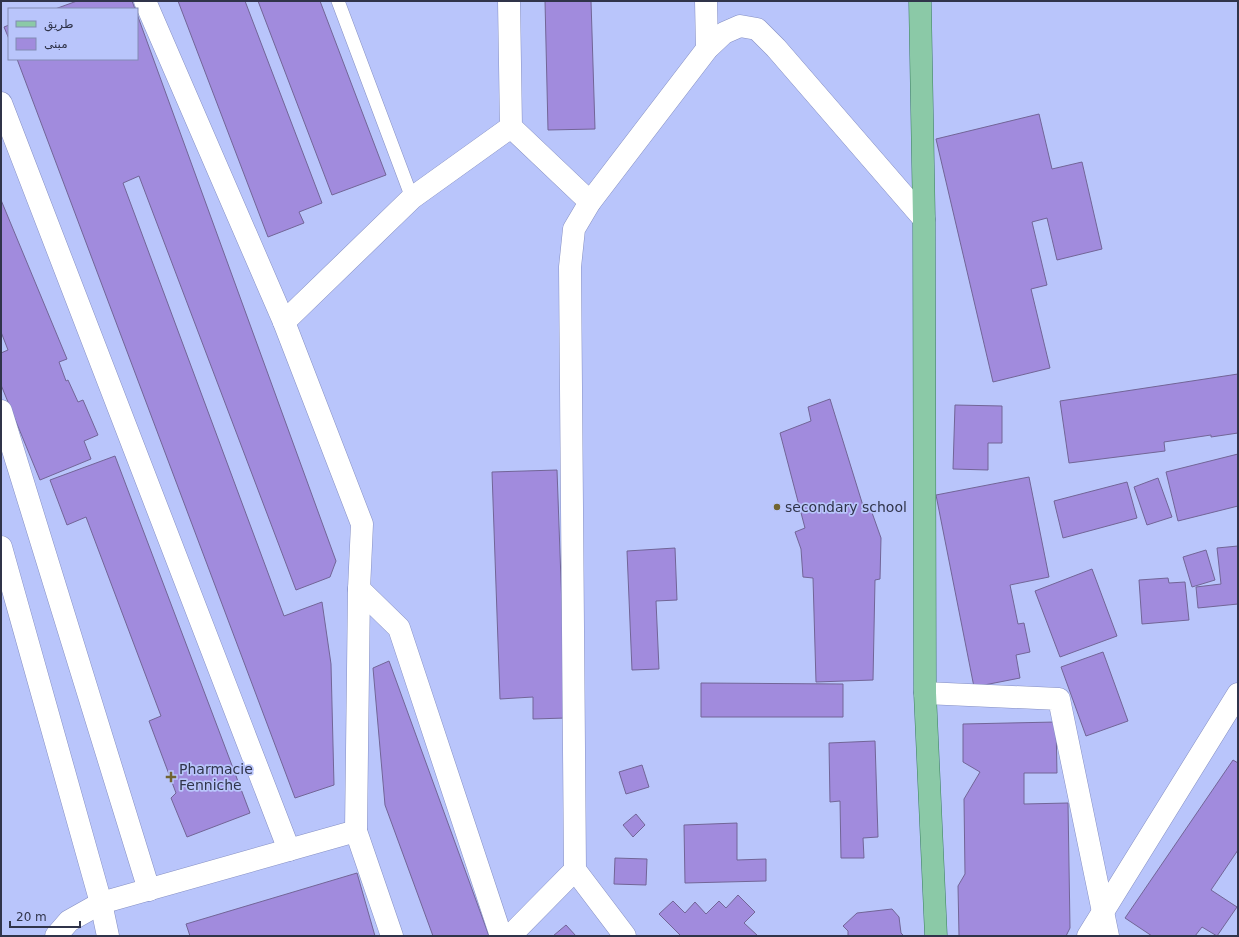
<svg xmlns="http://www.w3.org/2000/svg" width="1239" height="937" viewBox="0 0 1239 937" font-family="'DejaVu Sans',Vazirmatn,sans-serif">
  <rect width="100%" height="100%" fill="#b9c5fb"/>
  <g fill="#a18bdd" stroke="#726597">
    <path d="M77,1H132L135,9H55Z"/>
    <path d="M178,1H245L322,203L299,212L304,223L268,237Z"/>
    <path d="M258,1H320L386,175L332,195Z"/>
    <path d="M545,1H591L595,129L548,130Z"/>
    <path d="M137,14L336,561L330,577L296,590L139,176L123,183L284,616L322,602L331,664L334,785L295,798L17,59H137Z"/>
    <path d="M9,25V39L4,27Z"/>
    <path d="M1039,114L1052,169L1082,162L1102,249L1057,260L1047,218L1032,222L1047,285L1031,289L1050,368L993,382L936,139Z"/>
    <path d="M1,200L67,359L59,362L66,381L68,380L78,402L83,400L98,435L84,441L91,459L40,480L1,385V353L8,350L1,332Z"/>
    <path d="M1238,374V433L1211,437V435L1164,442L1165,451L1069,463L1060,401Z"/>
    <path d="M830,399L864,509L870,507L881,538L880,579L875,580L873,680L816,682L813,578L803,577L801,549L795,532L805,528L780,433L811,421L808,407Z"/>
    <path d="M955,405L1002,406V443H988V470L953,469Z"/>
    <path d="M1238,454V506L1178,521L1166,472Z"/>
    <path d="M115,456L250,813L187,837L171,798L176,793L149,721L161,716L86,517L67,525L50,480Z"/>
    <path d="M557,470L566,718L533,719V697L500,699L492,472Z"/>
    <path d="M1029,477L1049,577L1010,585L1018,624L1024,623L1030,652L1016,655L1020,678L974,687L936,495Z"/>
    <path d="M1158,478L1172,517L1147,525L1134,487Z"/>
    <path d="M1127,482L1137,518L1063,538L1054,501Z"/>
    <path d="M1238,546V604L1198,608L1196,587L1221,584L1217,548Z"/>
    <path d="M675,548L677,600L656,601L659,669L632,670L627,551Z"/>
    <path d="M1206,550L1215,580L1192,587L1183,557Z"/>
    <path d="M1092,569L1117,636L1060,657L1035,591Z"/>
    <path d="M1168,578L1169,583L1185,582L1189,620L1142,624L1139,580Z"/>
    <path d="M1103,652L1128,721L1086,736L1061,667Z"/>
    <path d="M389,661L489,936H433L385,805L373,668Z"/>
    <path d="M701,683L843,684V717H701Z"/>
    <path d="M1056,722L1057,773H1024V804L1068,803L1070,928L1066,936H959L958,886L965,874L964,799L980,772L963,762V724Z"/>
    <path d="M875,741L878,837L863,838L864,858H841L840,801L830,802L829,743Z"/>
    <path d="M1233,760L1238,763V850L1211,890L1237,907L1217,936L1202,927L1195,936H1152L1125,918Z"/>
    <path d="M642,765L649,787L626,794L619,772Z"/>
    <path d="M636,814L645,825L633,837L623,825Z"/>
    <path d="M737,823V860L766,859V881L685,883L684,825Z"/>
    <path d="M615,858L647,859L646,885L614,884Z"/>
    <path d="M357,873L375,936H190L186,924Z"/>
    <path d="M738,895L755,912L744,923L758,936H681L659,914L673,901L685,913L695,902L706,914L719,901L726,908Z"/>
    <path d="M892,909L899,917L901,933L904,936H848V931L843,926L857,913Z"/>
    <path d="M566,925L576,936H553Z"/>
  </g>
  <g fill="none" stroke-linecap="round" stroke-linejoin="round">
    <g stroke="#858fc3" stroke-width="14">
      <path id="service" d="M338,1L412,198"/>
    </g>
    <g stroke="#858fc3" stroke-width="23">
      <g id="minor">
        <path d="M145,1L284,322L412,198L511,127"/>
        <path d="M509,1L511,127L590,202"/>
        <path d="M706,1L707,49"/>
        <path d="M1,103L289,850"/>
        <path d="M284,322L362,524L359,589L356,831L392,936"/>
        <path d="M1,411L149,890"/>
        <path d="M359,589L399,628L501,936"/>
        <path d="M925,693L1059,699L1108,936"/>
        <path d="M56,936L69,921L101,903L356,831"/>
        <path d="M510,936L575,870"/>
        <path d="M625,936L575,870L570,267L574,229L590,202L707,49L724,33L740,26L757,29L776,48L924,219"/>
      </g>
    </g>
    <g stroke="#858fc3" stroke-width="23">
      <path id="tertiary" d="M1,547L101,903L108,936"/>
    </g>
    <g stroke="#858fc3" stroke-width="23">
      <path id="secondary" d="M1088,936L1238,694"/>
    </g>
    <g stroke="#397d60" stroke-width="23">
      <path id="primary" d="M920,1L924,219L925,693L936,936"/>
    </g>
    <use href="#service" stroke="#fff" stroke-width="13"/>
    <use href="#minor" stroke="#fff" stroke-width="22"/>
    <use href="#tertiary" stroke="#fff" stroke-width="22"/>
    <use href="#secondary" stroke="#fff" stroke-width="22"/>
    <use href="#primary" stroke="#8bc9a7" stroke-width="22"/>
  </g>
  <g fill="#716431" stroke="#b9c5fb" stroke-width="1.5">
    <circle cx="777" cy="507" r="4"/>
    <path d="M169 771h4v4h4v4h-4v4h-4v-4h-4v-4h4z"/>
  </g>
  <g text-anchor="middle" stroke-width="3.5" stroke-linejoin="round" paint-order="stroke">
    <g font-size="14" fill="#30344a" stroke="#b9c5fb" text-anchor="start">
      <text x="785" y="512">secondary school</text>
      <text x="179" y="774">Pharmacie<tspan x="179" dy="16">Fenniche</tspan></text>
    </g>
  </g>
  <rect width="1239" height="937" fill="none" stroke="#30344a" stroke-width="4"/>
  <rect x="8" y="8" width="130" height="52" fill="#b9c5fb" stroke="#828bb4"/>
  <rect x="16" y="21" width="20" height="6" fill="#8bc9a7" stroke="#828bb4"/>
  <text x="44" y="28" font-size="12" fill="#30344a">طريق</text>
  <rect x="16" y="38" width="20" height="12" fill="#a18bdd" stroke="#828bb4"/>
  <text x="44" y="48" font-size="12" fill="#30344a">مبنى</text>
  <path d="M10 921v6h70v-6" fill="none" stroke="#30344a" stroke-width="2"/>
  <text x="16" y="921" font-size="12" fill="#30344a" stroke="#b9c5fb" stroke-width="3" paint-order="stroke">20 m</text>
</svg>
